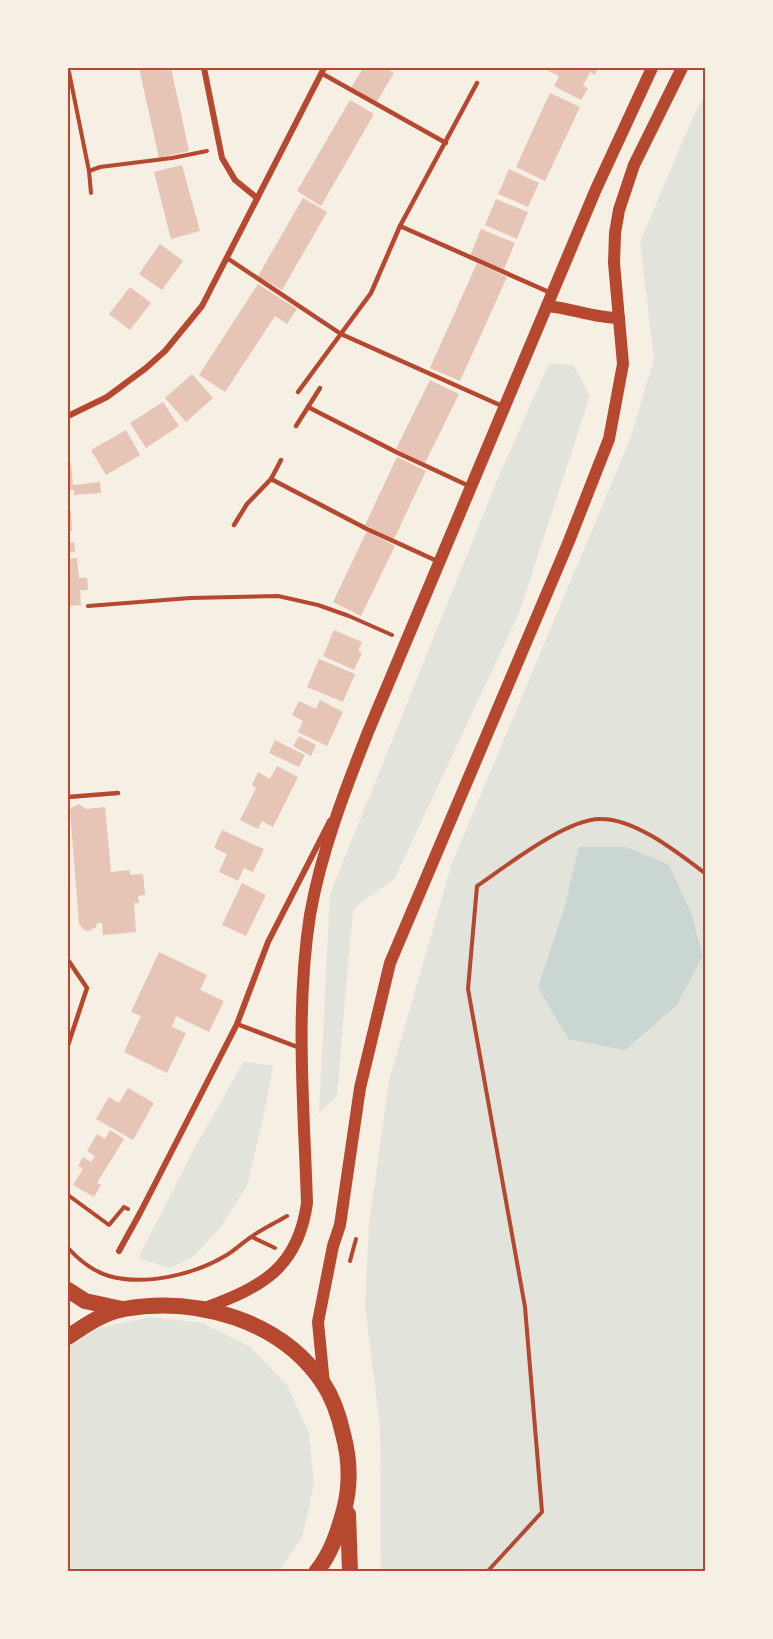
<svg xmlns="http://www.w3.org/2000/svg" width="773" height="1639" viewBox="0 0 773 1639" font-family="Lato,sans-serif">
  <rect width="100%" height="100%" fill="#f6efe4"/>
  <g fill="#e2e4dc">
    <path d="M705,96V1571L381,1572L380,1428L365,1306L369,1224L389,1081L452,863L629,442L654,359L640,242L692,119Z"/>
    <path d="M549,363L573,365L590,396L519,613L395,878L353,909L337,1095L319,1114L330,894L498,478Z"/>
    <path d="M244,1061L273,1066L264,1114L247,1186L220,1228L193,1257L170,1268L138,1258L194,1149Z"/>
    <path d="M151,1317L203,1323L250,1347L287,1385L309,1433L314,1485L302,1537L279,1571H68V1347L99,1328Z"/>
  </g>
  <path fill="#c9d6d2" d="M579,847H627L669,865L691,913L703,956L677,1005L625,1050L568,1039L538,987L564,909Z"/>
  <g fill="#e6c5b7">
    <path d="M139,68H171L189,151L159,158Z"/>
    <path d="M363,68H385L394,73L376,103L351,88Z"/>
    <path d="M542,68H598L595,75L590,72L583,86L588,88L581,100L554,86L559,76Z"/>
    <path d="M550,93L580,107L545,181L516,167Z"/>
    <path d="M350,100L374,114L321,206L297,191Z"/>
    <path d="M182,165L200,231L171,239L154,172Z"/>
    <path d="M509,169L539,183L528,207L498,194Z"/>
    <path d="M303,198L327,212L282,290L258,276Z"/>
    <path d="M496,199L528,212L517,239L485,225Z"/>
    <path d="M481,229L515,243L504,269L470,256Z"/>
    <path d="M160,244L183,261L162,290L139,274Z"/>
    <path d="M477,263L507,277L460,381L430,368Z"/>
    <path d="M258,284L297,309L287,324L275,316L225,392L199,375Z"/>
    <path d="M130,287L151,303L130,330L109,314Z"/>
    <path d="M192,374L213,398L186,422L165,398Z"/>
    <path d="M430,380L459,394L425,463L396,449Z"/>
    <path d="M163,402L179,426L146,448L130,423Z"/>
    <path d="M126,430L140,455L106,475L91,450Z"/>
    <path d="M397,457L426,471L394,539L365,525Z"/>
    <path d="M68,463H71L73,485L100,482L101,493L74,495V490H68Z"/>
    <path d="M71,511L72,531H68V512Z"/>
    <path d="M367,531L395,546L361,616L333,602Z"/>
    <path d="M74,542L75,552H68V543Z"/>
    <path d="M77,558L79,578H87L88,590H80L81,605L68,606V559Z"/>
    <path d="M334,630L362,642L358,651L362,653L354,670L323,656Z"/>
    <path d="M319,659L355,674L343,702L307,687Z"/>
    <path d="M320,700L343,712L327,746L298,732L303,721L292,715L299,701L316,709Z"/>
    <path d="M299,736L316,745L311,756L293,746Z"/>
    <path d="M275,740L305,755L299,767L269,753Z"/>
    <path d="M277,766L298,777L273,827L262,821L258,829L240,820L256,788L252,785L258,772L270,779Z"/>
    <path d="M79,804L86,809L105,807L111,872L130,870V875L143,874L145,895L138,896L139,903H134L136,932L103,935L102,923H97L96,927L89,931L84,930L79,924L70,812L71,808Z"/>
    <path d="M222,830L264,849L253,872L244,868L238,881L219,872L227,854L214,848Z"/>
    <path d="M242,883L266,895L246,936L222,925Z"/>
    <path d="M159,952L207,975L200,990L224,1001L209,1032L176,1016L172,1027L186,1033L167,1073L124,1052L141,1016L131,1012Z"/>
    <path d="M128,1088L154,1103L133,1140L96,1119L109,1097L119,1103Z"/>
    <path d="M110,1130L124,1139L97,1183L101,1185L94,1197L73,1185L83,1169L78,1166L83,1157L91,1162L95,1156L87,1151L97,1134L105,1139Z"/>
  </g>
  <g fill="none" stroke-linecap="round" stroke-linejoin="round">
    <g stroke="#b5482f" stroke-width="4">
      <path d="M69,72L89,171L100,167L172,158L207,151"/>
      <path d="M89,171L91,193"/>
      <path d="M88,606L190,598L278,596L318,605L349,616L392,635"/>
      <path d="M68,1195L109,1225L124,1207L128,1209"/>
      <path d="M252,1237L275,1248"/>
      <path d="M68,1248C79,1260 92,1271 109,1276C145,1286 193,1275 225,1256C234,1251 242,1243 251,1237C262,1229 275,1223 287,1216"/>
      <path d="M350,1261L356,1239"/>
      <path d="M487,1572L542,1512L525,1307L468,989L477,886C505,867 567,818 601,819C636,819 678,853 706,874"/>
    </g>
    <g stroke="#b5482f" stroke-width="4.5">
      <path d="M321,73L446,143"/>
      <path d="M400,226L551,293"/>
      <path d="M227,258L341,334L502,406"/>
      <path d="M298,392L371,293L400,226L477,83"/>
      <path d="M308,407L396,452L469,486"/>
      <path d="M296,426L320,388"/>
      <path d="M271,479L367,529L437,561"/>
      <path d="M234,525L247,504L271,479L281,460"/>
      <path d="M68,797L118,793"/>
      <path d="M68,960L87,988L68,1045"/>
      <path d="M237,1024L300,1048"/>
    </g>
    <g stroke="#b5482f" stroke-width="6">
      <path d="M204,68L222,158L235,180L257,198"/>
      <path d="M68,416L107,397L146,368L165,351L202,306L324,68"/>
      <path d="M119,1251L140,1213L237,1024L268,942L330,821"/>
    </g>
    <g stroke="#b5482f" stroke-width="12">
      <path d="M547,306C571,308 594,318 619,318"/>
      <path d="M205,1308C262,1287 298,1268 307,1203C304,1107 295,1011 310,915C321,852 345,790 368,732L596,189L652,68"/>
      <path d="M324,1384L318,1322L333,1246L340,1225L360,1088L390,963L569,541L609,439L623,364L614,263L615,233L619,210L634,165L682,68"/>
    </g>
    <g stroke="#b5482f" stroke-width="16">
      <path d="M68,1290L85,1301L122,1309"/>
      <path d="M68,1337C84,1326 104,1312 124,1309C196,1296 281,1320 323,1383C333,1398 339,1416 343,1434C350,1460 351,1484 344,1510C338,1532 331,1554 316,1572"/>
      <path d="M348,1514L350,1572"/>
    </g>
  </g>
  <rect width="773" height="1639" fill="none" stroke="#f6efe4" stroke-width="138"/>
  <rect x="69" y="69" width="635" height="1501" fill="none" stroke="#b5482f" stroke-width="2"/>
</svg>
